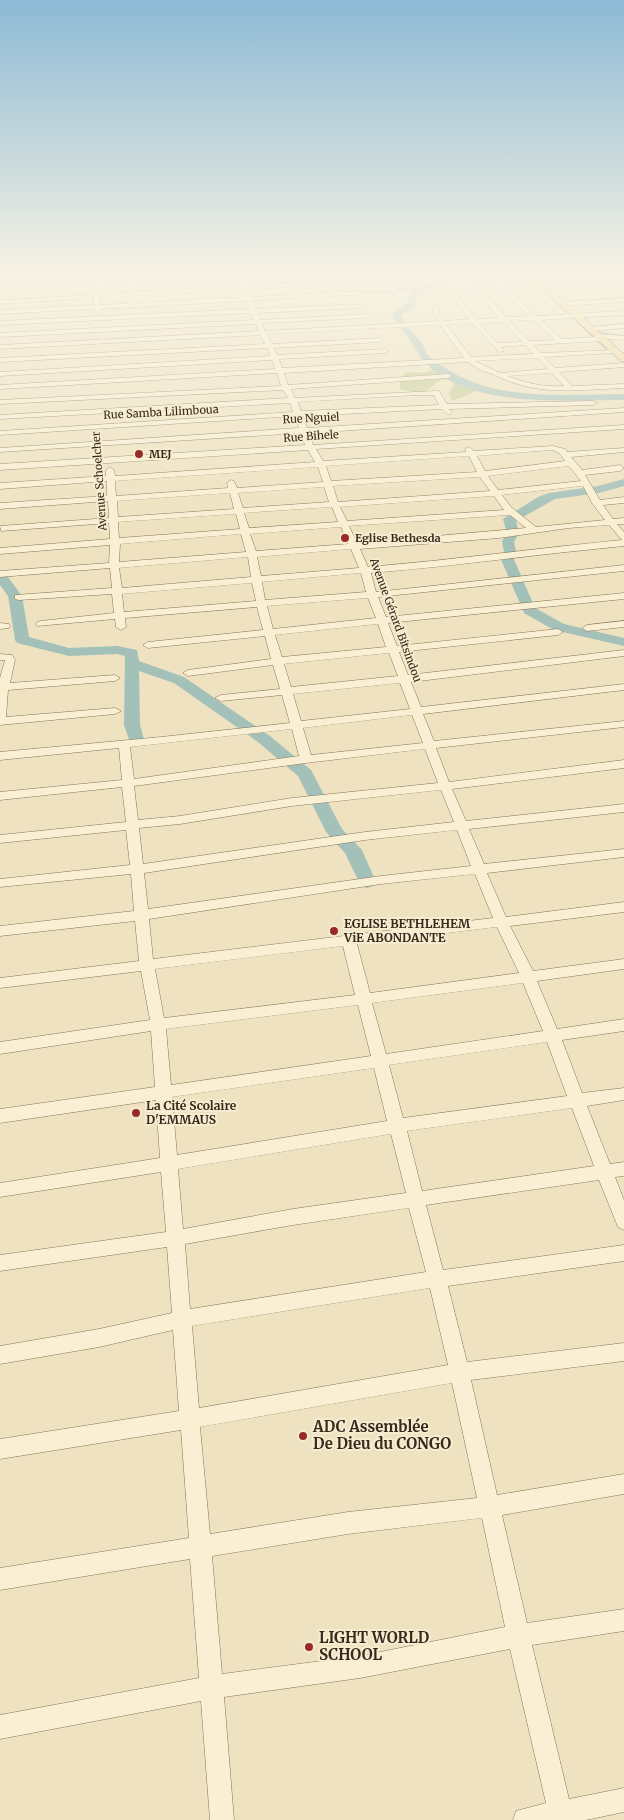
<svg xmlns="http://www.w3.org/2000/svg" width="624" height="1820" viewBox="0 0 624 1820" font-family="Merriweather,serif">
  <rect width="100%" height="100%" fill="#eee2c0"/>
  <path fill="#c4cc94" d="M434,367L479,390C470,393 461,399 452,400L448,393L452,389L454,382C441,373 436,387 425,391C418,394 408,391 400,389V381L405,373C416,370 426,377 434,367Z"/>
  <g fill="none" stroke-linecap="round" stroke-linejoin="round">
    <g stroke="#6a8e87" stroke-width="1">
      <path d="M523,273L531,280"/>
      <path d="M532,281L564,309"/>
      <path d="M393,295L396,289H422"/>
      <path d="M582,317L595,328"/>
      <path d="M573,318L594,338"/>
      <path d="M596,329L602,333L624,336"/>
      <path d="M596,340L606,349"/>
      <path d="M259,387H270"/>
    </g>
    <g fill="#a3c0b9" fill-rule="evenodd">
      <path d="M431,281L438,283L419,296L411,310L401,315L405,324L424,346C424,355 434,360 441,365C493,403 563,394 624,394V400C561,400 447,411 413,345C408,334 397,326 392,314L404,306L412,292Z"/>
      <path d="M624,479V486L599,493L555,499L516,521L519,533L514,542L516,552L513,557L535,608L564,624L624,638V646L554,630L524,613L500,557L504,552L502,541L507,533L503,519L538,497L549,493L598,486Z"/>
      <path d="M0,572L5,573L22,596L29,637L69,648L117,646L137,650L139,661L184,677L270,736L311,770L342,829L362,850L376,882L373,886L367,888L361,886L345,853L326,832L298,776L258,742L174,683L139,671L140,725L144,739L142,742H130L124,725L125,656L117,654L69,656L17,643L15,640L8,596L0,585Z"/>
    </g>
    <g stroke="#887358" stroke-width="1">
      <g id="minor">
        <path d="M49,273H80L77,275L0,280V276Z"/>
        <path d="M92,273H98L99,282L238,273H287L245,277L248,285L348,279L351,277L476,284L577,273L536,282L503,285L536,316L624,311V315L541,320L562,339L597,337V335L599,334L624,336V340L605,339L602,341L533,345L541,353L617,350L618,351L615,353L544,357L555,368L624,363V367L559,372L572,386L624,384V388C572,390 540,397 492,374C483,371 474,368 468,362L284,373L288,385L448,374L452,376L448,378L291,389L295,398L436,391H439L447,404L593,401L597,403L593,405L449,409L452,413L448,415L442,409L303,416L307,428L624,408V412L309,433L313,445L624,425V429L316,449L323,461L466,452L465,449L469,447L474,451L553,446L565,449L567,452L624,448V452L571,457L582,470L620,465L624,468L620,471L585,475L600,500L624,497V503L603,505L613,519L624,518V524H617L624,532V546C539,554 455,566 371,573L376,592L624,565V571L378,597L386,617L624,593V599L388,623L397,646L558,629L563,632L558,635L399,652L408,675L624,650V656L411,682L421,707L624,684V690L423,714L434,741L624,721V727L436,748L449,782L624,760V768L452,789L466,821L624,804V812L469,829L484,864L624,849V857L487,873L506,917L624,902V912L510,926L533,971L624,959V969L537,981L557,1029L624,1019V1031L562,1040L582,1093L624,1088V1100L587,1106L610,1164L624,1162V1176L615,1177L624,1200V1230L618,1227L599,1180L426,1205L443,1270L624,1245V1261L448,1286L467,1362L624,1343V1361L471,1380L497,1495L624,1474V1494L502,1515L527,1623L624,1609V1631L532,1645L569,1799L624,1788V1812L586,1820H513L516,1811L546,1803L510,1649L360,1678L224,1697L234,1820H210L201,1701L0,1739V1715L199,1678L190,1559L0,1590V1568L189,1538L181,1430L0,1459V1439L179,1411L173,1330L99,1347L0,1364V1346L99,1329L172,1313L167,1247L0,1271V1255L166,1232L161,1172L0,1197V1183L160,1158L156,1100L0,1123V1109L155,1087L151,1031L0,1054V1042L150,1020L141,971L0,988V978L139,961L135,921L0,936V926L134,911L131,874L0,887V879L130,865L126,830L0,843V835L126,822L122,787L0,800V792L122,780L119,748L0,760V752L161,737L290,723L282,695L221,701L215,698L221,695L280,689L273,665L188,676L183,673L188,670L271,659L265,636L148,648L143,645L148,642L263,630L257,607L125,618L126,627L121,630L116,627L115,619L37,626L36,624L37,622L41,621L114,613L112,594L19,600L15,599V595L112,588L110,568L0,577V571L109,563L110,545L0,554V548L110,539L109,523L1,531L0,526L109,518L108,501L0,509V503L107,496V481L0,489V483L106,476V470L110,467L114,470L115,476L315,462L308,450L0,470V464L305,445L301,433L0,452V448L299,428L295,416L0,435V431L293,412L290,403L0,419V415L288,398L283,390L0,404V400L281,386L277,373L0,389V385L275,369L272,360L0,376V372L270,356L267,348L0,362V358L265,344L261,335L0,349V345L259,331L256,324L0,337V333L254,320L251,313L0,325V321L249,309L247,301L101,309V314L98,316L95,314L94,309L0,314V310L94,305V298L0,304V300L94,295V286L0,292V288L93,283ZM239,277L242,286L100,294V286ZM355,281L446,286L454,300L469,319L444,321L438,313L440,308L437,306L432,313L438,321L265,331L262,323L367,318L370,316L367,314L260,320L257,313L362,308L365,306L362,304L256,309L253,300L355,295L358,297H391L394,295L391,293H360L357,291L252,297L249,289L352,283ZM496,286L529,316L506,317L480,287ZM454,288H474L499,318L476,319L460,299ZM243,289L245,297L100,305V298ZM533,320L555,340L529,341L510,321ZM503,322L522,342L497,343L479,323ZM472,323L499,352L504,351L501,347L525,345L533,354L471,357L447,325ZM440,325L464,358L282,368L279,359L386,353L389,351L386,349L277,355L274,348L380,342L383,340L380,338L272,344L267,334ZM537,358L548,369L500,373L475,361ZM552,373L564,386C544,387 527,384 508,376ZM417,395H434L439,405L301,411L298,402ZM552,450L559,453L565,461L485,471L477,456ZM469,456L477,472L331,481L326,466ZM569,466L581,481L498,490L488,476ZM318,467L323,482L237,488L234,481L231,480L227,483L228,488L116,496L115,481ZM480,477L490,491L338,502L333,486ZM583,486L592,503L605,520L536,527L511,507L502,495ZM324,487L329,502L243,508L238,493ZM230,493L234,509L118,517L117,501ZM494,496L504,510L347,521L340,507ZM332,507L338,522L249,528L244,513ZM236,514L240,529L119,538L118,522ZM510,515L526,528L357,543L349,526ZM609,525L622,540C538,548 453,560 368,567L360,549L499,538L569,528ZM341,527L348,544L256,551L250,534ZM241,534L246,552L119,562L120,544ZM351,549L359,568L261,576L257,557ZM248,557L251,577L122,588L119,568ZM361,573L366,592L265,600L262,582ZM252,583L256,601L124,612L122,594ZM368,598L376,618L273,629L267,606ZM378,624L386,647L282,657L275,635ZM389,653L398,676L291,687L284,664ZM400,683L410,709L301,721L293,694ZM412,715L423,743L311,755L303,728ZM292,729L299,756L134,779L130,747ZM425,749L438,783L292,798L180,816L138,820L134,786L306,763ZM441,790L454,822L365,832L143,864L139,828L180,824L292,806ZM457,830L471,866L381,876L148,909L144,873L365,840ZM475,874L493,918L153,959L149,919L381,884ZM497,927L519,973L370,993L357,944ZM343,946L355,995L164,1018L155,969ZM523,983L543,1031L386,1054L372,1003ZM358,1005L371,1056L171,1085L166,1029ZM547,1042L567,1096L403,1118L389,1065ZM374,1068L387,1121L177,1155L172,1097ZM572,1108L594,1166L422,1191L407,1131ZM391,1134L406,1193L293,1209L183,1229L178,1169ZM409,1208L426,1272L190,1309L185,1244L293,1225ZM430,1288L448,1365L199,1408L192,1326ZM452,1383L477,1498L348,1512L210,1534L200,1427ZM482,1518L505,1627L360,1656L222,1674L212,1556L348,1534Z"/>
        <path d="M430,273H513L510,275H433Z"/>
        <path d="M620,275L622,278L607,282L624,287V291L600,283L549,294L546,292Z"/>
        <path d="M624,298V302L563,306L560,304L563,302Z"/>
        <path d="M624,324V328L591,331L588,329L591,327Z"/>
        <path d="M624,621V627L587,631L582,628L587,625Z"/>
        <path d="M0,623L9,624L10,626L9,628L0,629Z"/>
        <path d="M0,654L12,655L15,660L10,683L115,675L120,678L115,681L8,690L6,717L115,708L121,711L115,714L0,725V678L5,660H0Z"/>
      </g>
    </g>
    <g stroke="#55412c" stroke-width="1">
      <path id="major" d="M524,273H533L624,354V362L621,361Z"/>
    </g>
    <use href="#minor" fill="#f9efd3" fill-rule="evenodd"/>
    <use href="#major" fill="#f3da96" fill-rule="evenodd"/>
  </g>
  <linearGradient id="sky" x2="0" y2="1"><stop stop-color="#8cb9d5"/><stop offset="0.52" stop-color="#f7f2e3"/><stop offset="1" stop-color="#f7f2e3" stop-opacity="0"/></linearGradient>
  <rect width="624" height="528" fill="url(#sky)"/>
  <g fill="#982a27" stroke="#f6ecd0" stroke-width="2">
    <circle cx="139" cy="454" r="5"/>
    <circle cx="345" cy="538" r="5"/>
    <circle cx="334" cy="931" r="5"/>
    <circle cx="136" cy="1113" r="5"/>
    <circle cx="303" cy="1436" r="5"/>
    <circle cx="309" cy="1647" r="5"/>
  </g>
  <g text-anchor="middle" stroke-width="4" stroke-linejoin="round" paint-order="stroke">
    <g font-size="11" fill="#372a1c" stroke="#f6ecd0">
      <text transform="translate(161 412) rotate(-3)" y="4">Rue Samba Lilimboua</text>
      <text transform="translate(311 418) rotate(-3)" y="4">Rue Nguiel</text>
      <text transform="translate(311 436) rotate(-4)" y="4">Rue Bihele</text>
      <text transform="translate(99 481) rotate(-94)" y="4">Avenue Schoelcher</text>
      <text transform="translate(396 620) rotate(70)" y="4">Avenue Gérard Bitsindou</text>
    </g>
    <g font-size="11" font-weight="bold" fill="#372a1c" stroke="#f6ecd0" text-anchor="start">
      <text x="149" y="458">MEJ</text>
      <text x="355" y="542">Eglise Bethesda</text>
    </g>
    <g font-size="12" font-weight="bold" fill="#372a1c" stroke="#f6ecd0" text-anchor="start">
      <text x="344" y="928">EGLISE BETHLEHEM<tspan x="344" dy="14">ViE ABONDANTE</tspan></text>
      <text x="146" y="1110">La Cité Scolaire<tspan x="146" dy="14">D'EMMAUS</tspan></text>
    </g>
    <g font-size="15" font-weight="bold" fill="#372a1c" stroke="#f6ecd0" text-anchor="start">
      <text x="313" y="1432">ADC Assemblée<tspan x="313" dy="17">De Dieu du CONGO</tspan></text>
      <text x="319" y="1643">LIGHT WORLD<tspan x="319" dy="17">SCHOOL</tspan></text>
    </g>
  </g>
</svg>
